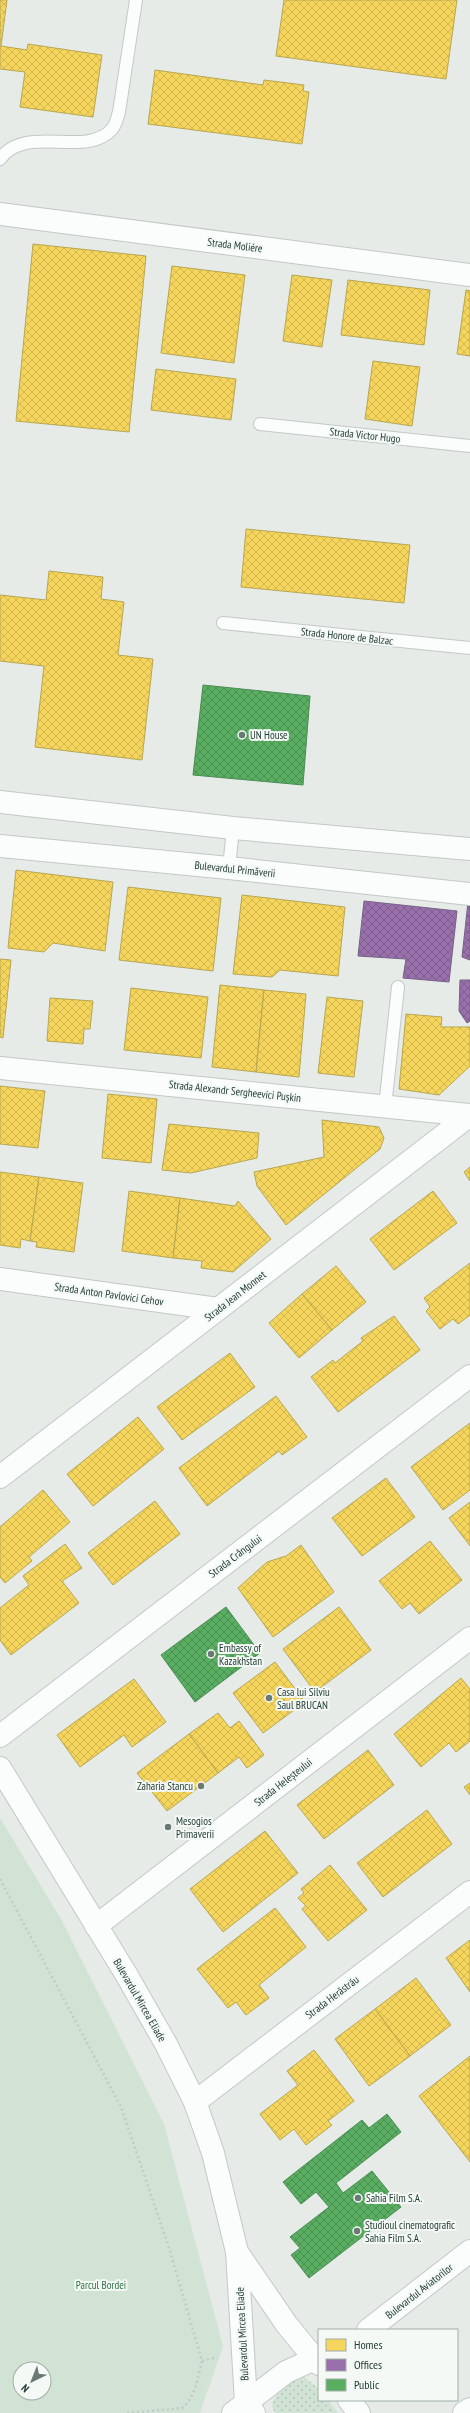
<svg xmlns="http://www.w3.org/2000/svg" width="470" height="2413" viewBox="0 0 470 2413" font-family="'PT Sans Narrow',sans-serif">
  <defs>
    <pattern id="grass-dots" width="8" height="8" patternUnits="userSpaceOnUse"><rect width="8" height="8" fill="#d0e3d4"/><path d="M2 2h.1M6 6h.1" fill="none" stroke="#b2c4b7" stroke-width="1.8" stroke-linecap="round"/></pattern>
    <pattern id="homes-cross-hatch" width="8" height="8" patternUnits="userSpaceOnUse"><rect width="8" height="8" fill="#f6d55c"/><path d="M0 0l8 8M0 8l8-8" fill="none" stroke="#d3b851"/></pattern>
    <pattern id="offices-cross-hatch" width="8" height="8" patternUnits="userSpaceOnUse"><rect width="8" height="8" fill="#9970ab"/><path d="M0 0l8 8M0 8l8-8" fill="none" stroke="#7d5d8c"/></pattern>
    <pattern id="public-cross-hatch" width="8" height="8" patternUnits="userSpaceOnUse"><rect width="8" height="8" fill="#5aae61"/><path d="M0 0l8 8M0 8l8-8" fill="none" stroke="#4a8f51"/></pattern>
  </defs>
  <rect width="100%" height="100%" fill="#e6ebe8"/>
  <path fill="url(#grass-dots)" d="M304,2377L319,2389V2400H328L338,2413H275L272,2406C276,2390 289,2383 304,2377Z"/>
  <path fill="#d0e3d4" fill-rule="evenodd" d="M0,1818L61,1919L164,2124L223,2346L200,2413H0ZM20,2369H44V2393H20Z"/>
  <g fill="url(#homes-cross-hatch)" stroke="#b7a750">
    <path d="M0,0H7L1,46L27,50L28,44L102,55L93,117L20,107L25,72L0,69Z"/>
    <path d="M284,0H457L446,79L276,56Z"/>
    <path d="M155,70L263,85L264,80L304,85L303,91L309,92L302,144L148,124Z"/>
    <path d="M33,244L146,256L129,432L16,421Z"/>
    <path d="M172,266L245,275L234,363L161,353Z"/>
    <path d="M292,275L332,280L322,347L283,341Z"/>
    <path d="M348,280L430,290L424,345L341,335Z"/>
    <path d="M466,290L470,291V356L457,354Z"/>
    <path d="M373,361L420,367L412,426L365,419Z"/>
    <path d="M156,369L236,379L231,420L151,410Z"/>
    <path d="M246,529L410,545L404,603L241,587Z"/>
    <path d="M49,571L103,577L101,599L124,602L118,655L153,659L142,760L35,747L44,666L0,661V595L46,600Z"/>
    <path d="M16,870L113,882L105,951L53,943L44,952L8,948Z"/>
    <path d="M128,887L221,898L213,971L119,960Z"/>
    <path d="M242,895L345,907L338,976L280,970L272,977L233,974Z"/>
    <path d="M0,959L11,960L3,1038L0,1037Z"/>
    <path d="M220,985L264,990L256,1072L212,1067Z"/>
    <path d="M131,988L208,997L201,1058L124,1050Z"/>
    <path d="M264,990L306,994L299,1077L256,1072Z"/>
    <path d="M327,997L363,1001L354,1077L318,1073Z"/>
    <path d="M50,998L93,1001L90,1029H84L83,1044L47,1041Z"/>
    <path d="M406,1014L442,1017L441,1027H470V1066L439,1095L399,1089Z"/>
    <path d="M0,1086L45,1091L38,1148L0,1144Z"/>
    <path d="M108,1094L157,1099L151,1163L102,1158Z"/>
    <path d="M322,1120L379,1127L384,1138L380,1149L286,1225L257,1186L254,1172L324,1157Z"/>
    <path d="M169,1124L259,1133L257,1158L191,1173L162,1170Z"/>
    <path d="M470,1167V1181L464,1172Z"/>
    <path d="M0,1172L39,1177L30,1241L21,1239L20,1248L0,1245Z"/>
    <path d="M39,1177L83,1183L74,1252L36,1247L37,1242L30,1241Z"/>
    <path d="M129,1191L180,1198L173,1258L122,1251Z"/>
    <path d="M433,1191L457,1223L394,1270L370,1239Z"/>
    <path d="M180,1198L235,1206L238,1201L271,1239L233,1272L201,1268L202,1261L173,1258Z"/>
    <path d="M470,1263V1315L458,1324L453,1319L440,1329L426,1311L430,1307L424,1298Z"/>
    <path d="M336,1266L366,1302L332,1330L302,1294Z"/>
    <path d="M302,1294L332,1330L299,1358L269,1323Z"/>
    <path d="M394,1316L420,1350L338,1412L311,1377L333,1360L335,1363L363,1341L361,1338Z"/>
    <path d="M230,1353L255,1387L182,1440L157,1407Z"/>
    <path d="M276,1396L307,1437L282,1455L279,1451L207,1506L179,1468Z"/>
    <path d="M138,1417L164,1449L93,1506L67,1474Z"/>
    <path d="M470,1423V1490L443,1510L411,1467Z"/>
    <path d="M386,1478L415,1517L362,1556L332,1518Z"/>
    <path d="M43,1490L70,1522L29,1557L32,1561L5,1583L0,1577V1527Z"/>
    <path d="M155,1501L180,1534L113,1585L88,1553Z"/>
    <path d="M470,1502V1546L449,1518Z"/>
    <path d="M430,1541L462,1580L419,1614L410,1603L402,1609L379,1581Z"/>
    <path d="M65,1544L82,1568L62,1581L79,1603L11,1655L0,1640V1608L29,1585L23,1576Z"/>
    <path d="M301,1545L334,1592L273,1637L238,1588L267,1562L286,1556Z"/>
    <path d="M339,1607L371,1650L315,1692L283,1649Z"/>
    <path d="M275,1662L305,1702L263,1733L233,1693Z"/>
    <path d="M461,1678L470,1689V1741L456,1752L449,1743L421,1767L394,1734Z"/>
    <path d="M134,1679L166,1722L132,1747L124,1735L80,1767L57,1735Z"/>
    <path d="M218,1713L230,1728L239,1721L264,1755L247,1768L239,1757L218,1773L189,1734Z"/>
    <path d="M189,1734L218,1773L167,1811L137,1773Z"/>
    <path d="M368,1750L394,1785L324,1839L297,1805Z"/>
    <path d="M470,1783V1795L464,1787Z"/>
    <path d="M427,1810L452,1844L383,1897L357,1863Z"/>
    <path d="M265,1831L298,1873L223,1932L190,1889Z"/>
    <path d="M330,1865L367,1910L328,1941L302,1909L306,1906L298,1898L304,1893L301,1889Z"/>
    <path d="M275,1908L306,1947L259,1985L269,1998L246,2015L236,2002L228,2008L197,1969Z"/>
    <path d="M470,1940V1992L446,1958Z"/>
    <path d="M416,1978L451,2025L410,2056L375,2009Z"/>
    <path d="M375,2009L410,2056L369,2086L335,2039Z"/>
    <path d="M314,2050L354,2101L328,2121L332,2125L306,2145L294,2129L280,2140L260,2114L298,2085L287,2071Z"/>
    <path d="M470,2056V2162L419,2096Z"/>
  </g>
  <g fill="url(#offices-cross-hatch)" stroke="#766187">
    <path d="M364,901L457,911L449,982L403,978L406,959L358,956Z"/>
    <path d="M468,902H470V960L462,957Z"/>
    <path d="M460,980H470V1021L467,1023L459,1011Z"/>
  </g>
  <g fill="url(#public-cross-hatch)" stroke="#4a8c54">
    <path d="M203,685L310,696L303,785L193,775Z"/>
    <path d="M226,1607L260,1653L195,1702L161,1655Z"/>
    <path d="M387,2114L401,2132L336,2183L343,2193L372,2171L401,2207L309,2278L291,2255L300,2248L290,2237L329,2207L316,2192L301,2204L283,2182L362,2120L369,2128Z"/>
  </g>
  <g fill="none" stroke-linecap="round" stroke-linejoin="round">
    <g stroke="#c3c8c5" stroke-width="14">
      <g id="service">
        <path d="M0,159C25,123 86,159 112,129C116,125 117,118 119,112L136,0"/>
        <path d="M260,424L470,446"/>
        <path d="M223,623L470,648"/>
        <path d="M229,868L233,828"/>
        <path d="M385,1107L398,987"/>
      </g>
    </g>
    <g stroke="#c3c8c5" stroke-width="24">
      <g id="minor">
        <path d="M0,214L470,275"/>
        <path d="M0,1068L470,1115"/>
        <path d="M0,1279L218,1309"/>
        <path d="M0,1477L470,1115"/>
        <path d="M0,1736L470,1376"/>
        <path d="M96,1926L470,1638"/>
        <path d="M195,2102L470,1892"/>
        <path d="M368,2330L470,2251"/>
        <path d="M233,2413L286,2372L319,2357"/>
      </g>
    </g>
    <g stroke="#c3c8c5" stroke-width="24">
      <g id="tertiary">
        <path d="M0,802L233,828L470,849"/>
        <path d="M0,846L229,868L470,894"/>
        <path d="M0,1768L126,1974L166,2044L195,2102L213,2153L237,2252L246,2402L254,2413"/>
        <path d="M237,2252L287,2325L319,2364"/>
        <path d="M349,2400L359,2413"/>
      </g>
    </g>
    <g stroke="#c1c8c5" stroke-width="24">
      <path id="secondary" d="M464,2413L470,2409"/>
    </g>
    <g stroke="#c2cbc6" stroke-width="2.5" stroke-dasharray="2 3" stroke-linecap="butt">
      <path d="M0,1879L121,2107L170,2251L202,2361L217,2357"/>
      <path d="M127,2413L182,2408C195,2399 198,2376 202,2361"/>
    </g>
    <use href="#service" stroke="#fbfcfc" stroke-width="12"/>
    <use href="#minor" stroke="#fbfcfc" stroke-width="22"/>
    <use href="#tertiary" stroke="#fbfcfc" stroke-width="22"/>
    <use href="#secondary" stroke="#fbfcfc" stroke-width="22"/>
  </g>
  <g fill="#687a73" stroke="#f4f9f6" stroke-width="1.5">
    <circle cx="242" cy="735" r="4"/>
    <circle cx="211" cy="1654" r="4"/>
    <circle cx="269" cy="1698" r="4"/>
    <circle cx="201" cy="1786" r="4"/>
    <circle cx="168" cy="1827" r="4"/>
    <circle cx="358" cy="2198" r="4"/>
    <circle cx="357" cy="2231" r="4"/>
  </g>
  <g text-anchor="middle" stroke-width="4" stroke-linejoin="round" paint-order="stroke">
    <g font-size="11" fill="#243d34" stroke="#f4f9f6">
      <text transform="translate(235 245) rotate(7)" y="4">Strada Moliére</text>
      <text transform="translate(365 435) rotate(6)" y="4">Strada Victor Hugo</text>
      <text transform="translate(347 636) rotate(6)" y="4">Strada Honore de Balzac</text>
      <text transform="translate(235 869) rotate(6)" y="4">Bulevardul Primăverii</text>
      <text transform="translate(235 1091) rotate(6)" y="4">Strada Alexandr Sergheevici Pușkin</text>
      <text transform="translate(109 1294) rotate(8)" y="4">Strada Anton Pavlovici Cehov</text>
      <text transform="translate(235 1296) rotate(-38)" y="4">Strada Jean Monnet</text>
      <text transform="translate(235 1556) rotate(-37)" y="4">Strada Crângului</text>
      <text transform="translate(283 1782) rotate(-38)" y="4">Strada Heleșteului</text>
      <text transform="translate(332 1997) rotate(-37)" y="4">Strada Herăstrău</text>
      <text transform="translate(140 2000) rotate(60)" y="4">Bulevardul Mircea Eliade</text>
      <text transform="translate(419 2291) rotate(-38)" y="4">Bulevardul Aviatorilor</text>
      <text transform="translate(242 2334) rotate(-93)" y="4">Bulevardul Mircea Eliade</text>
    </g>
    <g font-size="11" fill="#243d34" stroke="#f4f9f6" text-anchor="start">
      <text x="250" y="739">UN House</text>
      <text x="219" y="1652">Embassy of<tspan x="219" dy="13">Kazakhstan</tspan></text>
      <text x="277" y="1696">Casa lui Silviu<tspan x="277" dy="13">Saul BRUCAN</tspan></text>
      <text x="193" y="1790" text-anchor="end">Zaharia Stancu</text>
      <text x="176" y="1825">Mesogios<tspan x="176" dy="13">Primaverii</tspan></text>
      <text x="366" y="2202">Sahia Film S.A.</text>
      <text x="365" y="2229">Studioul cinematografic<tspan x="365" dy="13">Sahia Film S.A.</tspan></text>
    </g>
    <g font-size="11" fill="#307244" stroke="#f4f9f6">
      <text x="101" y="2289">Parcul Bordei</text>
    </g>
  </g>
  <rect x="318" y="2329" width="140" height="72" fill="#f4f9f6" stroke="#a1aea8"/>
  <rect x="326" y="2339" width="20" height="12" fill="#f6d55c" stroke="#a1aea8"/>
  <text x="354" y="2349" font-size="12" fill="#243d34">Homes</text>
  <rect x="326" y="2359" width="20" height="12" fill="#9970ab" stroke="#a1aea8"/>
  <text x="354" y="2369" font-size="12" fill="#243d34">Offices</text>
  <rect x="326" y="2379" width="20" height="12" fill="#5aae61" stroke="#a1aea8"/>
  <text x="354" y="2389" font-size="12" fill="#243d34">Public</text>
  <g transform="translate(32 2381) rotate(223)"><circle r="19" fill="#f4f9f6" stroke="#a1aea8"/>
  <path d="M0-3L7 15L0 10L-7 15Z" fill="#687a73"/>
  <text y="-6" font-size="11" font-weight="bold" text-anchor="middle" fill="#243d34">N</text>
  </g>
</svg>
